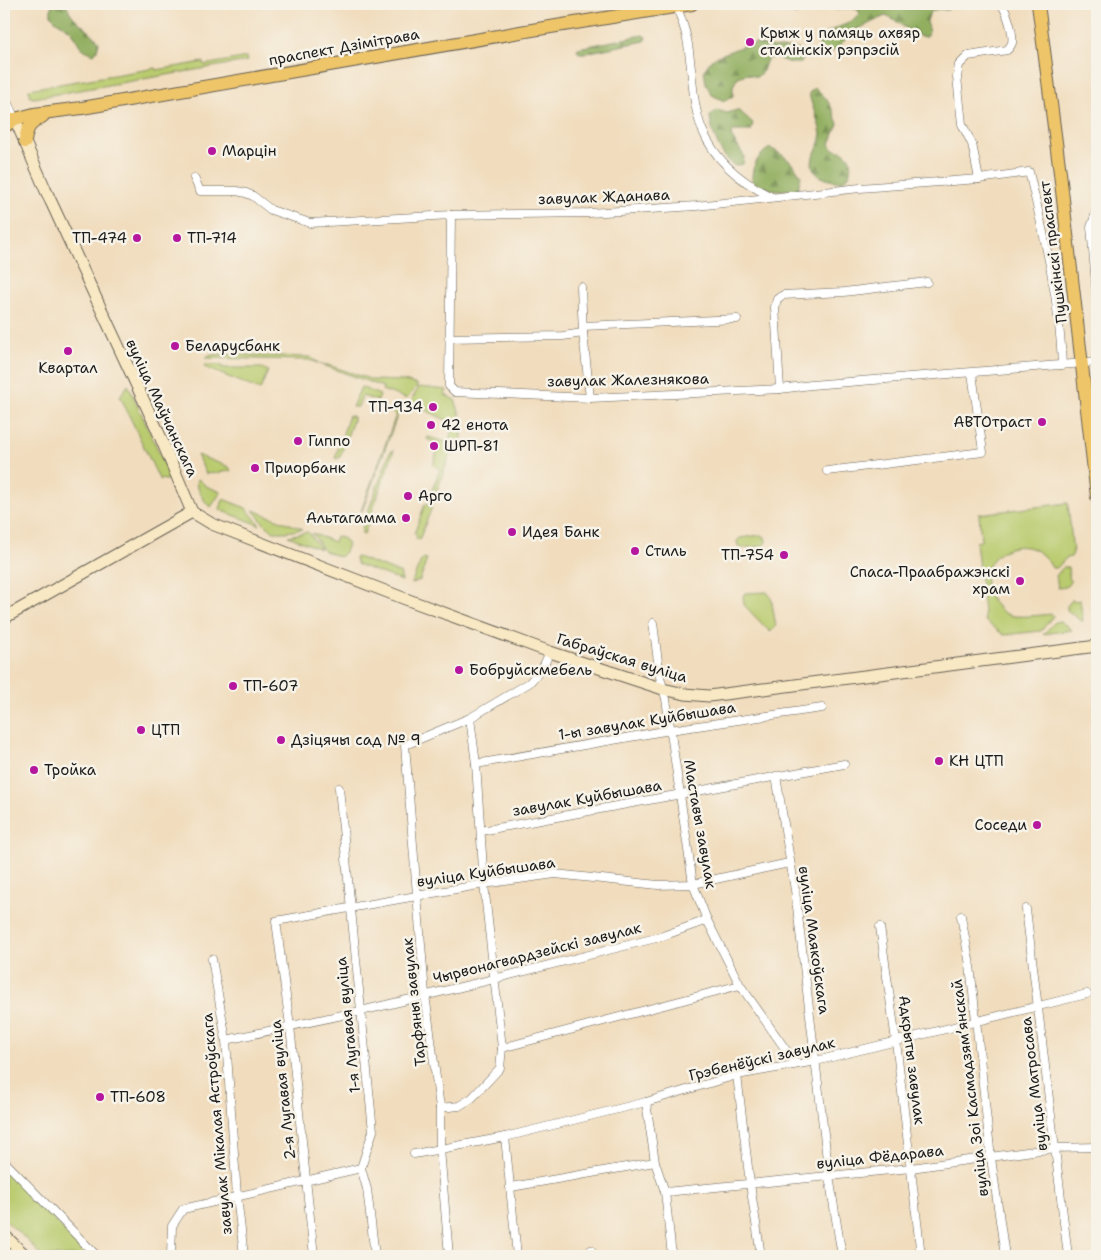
<svg xmlns="http://www.w3.org/2000/svg" width="1101" height="1260" viewBox="0 0 1101 1260" font-family="'Shantell Sans',sans-serif">
  <defs>
    <pattern id="forest-firs" width="22" height="20" patternUnits="userSpaceOnUse" patternTransform="scale(1.25)"><rect width="22" height="20" fill="#92af61"/><path d="M5 1l3.5 6h-7zM16 11l3.5 6h-7z" fill="#768e4f"/></pattern>
  </defs>
  <rect width="100%" height="100%" fill="#f7f3e8"/>
  <filter id="ink" filterUnits="userSpaceOnUse"><feTurbulence type="fractalNoise" baseFrequency=".02" numOctaves="2"/><feDisplacementMap in="SourceGraphic" scale="10" xChannelSelector="R" yChannelSelector="G"/><feConvolveMatrix kernelMatrix="1 2 1 2 8 2 1 2 1" color-interpolation-filters="sRGB"/></filter>
  <filter id="wash" filterUnits="userSpaceOnUse"><feTurbulence type="fractalNoise" baseFrequency=".0096" numOctaves="4" result="noise"/><feDisplacementMap in="SourceGraphic" scale="20" xChannelSelector="R" yChannelSelector="G"/><feGaussianBlur stdDeviation="1.12" result="paint"/><feColorMatrix in="noise" values="0 0 0 0 0 0 0 0 0 0 0 0 0 0 0 0 0 1.4 0 .05"/><feComposite in="paint" operator="in"/></filter>
  <g filter="url(#wash)">
    <rect width="100%" height="100%" fill="#f1ddbe"/>
    <g fill="#b9cb6e" stroke="#6a7445">
      <path d="M247,57V61L34,98L30,97L29,89L156,68L157,70L203,62L204,65Z"/>
      <path d="M218,354L310,357L320,364L328,365L373,380L404,381L418,385L407,399L382,390L383,387L309,360L205,358L208,356Z"/>
      <path d="M205,365H222V368H262L268,371L260,390L204,367Z"/>
      <path d="M128,385L171,478L166,480L159,479L120,396Z"/>
      <path d="M361,387L380,395L378,401L362,396L358,407H352Z"/>
      <path d="M419,387L447,390L445,395L455,400L461,417L462,437L457,452L449,457L432,504L427,503L440,469L433,465L439,445L427,439L428,437L446,442L449,439L453,429L450,422L419,407L411,401Z"/>
      <path d="M398,405L399,411L362,511H361L396,415L391,412L393,407Z"/>
      <path d="M349,415L353,417V420L340,457L337,459L335,458Z"/>
      <path d="M394,450L364,534H362V528L390,452Z"/>
      <path d="M197,455L229,467L231,471L206,474Z"/>
      <path d="M198,479L206,486L221,492L211,507C203,502 200,492 196,484Z"/>
      <path d="M223,499L246,508L260,525L220,510Z"/>
      <path d="M1068,503L1073,553L1071,557L1066,558L1057,568H1052C1029,523 969,556 990,597C994,604 1001,612 1009,615C1018,618 1041,615 1052,614L1053,616L1041,631L1004,635L985,621L976,542L981,541L979,514Z"/>
      <path d="M425,504L432,507L419,540L416,539L417,535L414,534Z"/>
      <path d="M253,510L303,529C273,535 272,534 253,510Z"/>
      <path d="M307,532L310,534L320,549L288,536Z"/>
      <path d="M312,533L334,542L336,536L344,539L348,544L345,552L340,557L324,551Z"/>
      <path d="M761,535L765,537L766,542L763,546L742,548L738,546L737,541L740,538Z"/>
      <path d="M357,557L400,573L402,581L357,564L355,558Z"/>
      <path d="M424,558L427,559L420,580L411,584L421,561Z"/>
      <path d="M1063,567H1068L1070,582L1066,587L1058,588L1056,576Z"/>
      <path d="M767,592L771,597L776,627L770,632L744,605L743,596L745,593Z"/>
      <path d="M1073,599L1075,601L1080,600L1083,621H1081L1067,610V606Z"/>
      <path d="M1060,621L1072,630L1043,634L1055,622Z"/>
      <path d="M4,1166L62,1228L86,1256H41L28,1241L4,1219Z"/>
    </g>
    <g fill="url(#forest-firs)" stroke="#57663e">
      <path d="M51,4H66C71,21 90,28 99,42L97,50L94,54C75,48 80,40 69,29C64,25 56,22 52,17C50,14 51,9 52,6Z"/>
      <path d="M831,4H955L947,10L938,9L930,12L927,21L929,33L925,37C909,35 901,21 885,16L854,31L834,51L824,53L818,45C831,22 845,31 860,14L858,10L852,8L836,10Z"/>
      <path d="M818,6L820,8L818,12L794,14L790,10L793,8Z"/>
      <path d="M643,35L646,37L645,41L585,53H579L577,51L578,48Z"/>
      <path d="M757,43C764,45 771,48 778,48C789,49 797,45 805,55L801,63H790L774,57L767,59L763,71L757,77L748,74L738,77L733,86V96L724,101L712,95L706,84L704,70L713,58L743,46Z"/>
      <path d="M815,88C828,97 833,110 838,124L830,144L833,149C850,152 853,160 849,176L840,182C827,180 808,176 813,157C815,151 820,146 821,139C822,126 811,107 809,93Z"/>
      <path d="M717,110L727,113L737,110L743,114L753,123L751,131H733L731,136L744,156L743,164L735,166C721,158 711,132 710,116Z"/>
      <path d="M770,148C784,155 793,162 801,176L798,188C782,192 766,191 752,181C751,167 758,155 770,148Z"/>
    </g>
  </g>
  <g filter="url(#ink)">
    <g fill="none" stroke-linecap="round" stroke-linejoin="round">
      <g stroke="#676055" stroke-width="9">
        <g id="street">
          <path d="M677,6C680,17 685,28 687,39C693,69 691,101 702,129C715,161 743,183 772,197"/>
          <path d="M4,95L15,119"/>
          <path d="M194,178L200,191H237L246,193L253,196L271,210L310,223L451,215L589,213L696,206L860,188L979,179L1029,172C1044,235 1060,300 1062,365"/>
          <path d="M979,179L972,144L962,124L957,77L959,65L968,56L1007,50C1009,48 1011,46 1012,43C1014,34 1007,11 1001,4"/>
          <path d="M1097,210L1091,227L1097,295"/>
          <path d="M451,215L449,386L455,392L590,398L780,389L811,385L1097,362"/>
          <path d="M581,287L583,333L590,398"/>
          <path d="M583,326L737,319"/>
          <path d="M449,338L563,336L583,333"/>
          <path d="M780,389L775,307L777,299L783,295L844,292L927,282"/>
          <path d="M827,471L983,452L972,373"/>
          <path d="M653,623L660,677L666,699L693,884L707,920L740,985L796,1064"/>
          <path d="M476,764L670,730L822,708"/>
          <path d="M776,776L795,890L829,1176L842,1256"/>
          <path d="M339,788L373,1131L361,1168L367,1189L375,1256"/>
          <path d="M481,831L844,764"/>
          <path d="M1026,909L1068,1256"/>
          <path d="M961,916L970,965L991,1158L1005,1256"/>
          <path d="M880,927L896,1041L921,1256"/>
          <path d="M212,959L226,1040L237,1196L244,1256"/>
          <path d="M226,1040L361,1011L494,979L660,937L707,920"/>
          <path d="M502,1048L740,985"/>
          <path d="M737,1075L750,1184L761,1256"/>
          <path d="M646,1102L655,1162L665,1192L672,1256"/>
          <path d="M440,1108L459,1106L472,1098L500,1068L502,1048L484,884L476,764L470,718"/>
          <path d="M505,1137L517,1256"/>
          <path d="M414,1154L505,1137L646,1102L737,1075L816,1061L1087,994"/>
          <path d="M4,1161L96,1255"/>
          <path d="M511,1187L655,1162"/>
          <path d="M665,1192L911,1168L1055,1148L1097,1147"/>
          <path d="M591,1250V1256"/>
          <path d="M171,1256L172,1226L183,1209L361,1168"/>
          <path d="M314,1256L290,1026L276,921L484,884L555,874L658,885L693,884L789,863"/>
          <path d="M449,1256L440,1149V1108L425,994L405,745L470,718L529,683L542,669L550,652"/>
        </g>
      </g>
      <g stroke="#676055" stroke-width="13">
        <g id="secondary">
          <path d="M192,512L212,524L403,598L550,652L663,689L685,694L709,696L1097,646"/>
          <path d="M4,618L192,512L157,429L46,191L15,119"/>
          <path d="M4,1235L26,1256"/>
        </g>
      </g>
      <g stroke="#676055" stroke-width="14">
        <g id="primary">
          <path d="M1038,4L1060,173L1097,497"/>
          <path d="M4,127L15,119L34,114L82,108L532,30L692,4"/>
          <path d="M25,142C27,125 30,125 43,116"/>
        </g>
      </g>
      <use href="#street" stroke="#fff" stroke-width="8"/>
      <use href="#secondary" stroke="#f8e8c3" stroke-width="11"/>
      <use href="#primary" stroke="#eec569" stroke-width="12"/>
    </g>
  </g>
  <g fill="#b5179e" stroke="#f7f3e8" stroke-width="2">
    <circle cx="750" cy="42" r="5"/>
    <circle cx="212" cy="151" r="5"/>
    <circle cx="137" cy="238" r="5"/>
    <circle cx="177" cy="238" r="5"/>
    <circle cx="175" cy="346" r="5"/>
    <circle cx="68" cy="351" r="5"/>
    <circle cx="433" cy="407" r="5"/>
    <circle cx="1042" cy="422" r="5"/>
    <circle cx="431" cy="425" r="5"/>
    <circle cx="298" cy="441" r="5"/>
    <circle cx="434" cy="446" r="5"/>
    <circle cx="255" cy="468" r="5"/>
    <circle cx="408" cy="496" r="5"/>
    <circle cx="406" cy="518" r="5"/>
    <circle cx="512" cy="532" r="5"/>
    <circle cx="635" cy="551" r="5"/>
    <circle cx="784" cy="555" r="5"/>
    <circle cx="1020" cy="581" r="5"/>
    <circle cx="459" cy="670" r="5"/>
    <circle cx="233" cy="686" r="5"/>
    <circle cx="141" cy="730" r="5"/>
    <circle cx="281" cy="740" r="5"/>
    <circle cx="939" cy="761" r="5"/>
    <circle cx="34" cy="770" r="5"/>
    <circle cx="1037" cy="825" r="5"/>
    <circle cx="100" cy="1097" r="5"/>
  </g>
  <g text-anchor="middle" stroke-width="5" stroke-linejoin="round" paint-order="stroke">
    <g font-size="15" fill="#1c1c1c" stroke="#f7f3e8" text-anchor="start">
      <text x="760" y="38">Крыж у памяць ахвяр<tspan x="760" dy="17">сталінскіх рэпрэсій</tspan></text>
      <text x="222" y="156">Марцін</text>
      <text x="127" y="243" text-anchor="end">ТП-474</text>
      <text x="187" y="243">ТП-714</text>
      <text x="185" y="351">Беларусбанк</text>
      <text x="68" y="373" text-anchor="middle">Квартал</text>
      <text x="423" y="412" text-anchor="end">ТП-934</text>
      <text x="1032" y="427" text-anchor="end">АВТОтраст</text>
      <text x="441" y="430">42 енота</text>
      <text x="308" y="446">Гиппо</text>
      <text x="444" y="451">ШРП-81</text>
      <text x="265" y="473">Приорбанк</text>
      <text x="418" y="501">Арго</text>
      <text x="396" y="523" text-anchor="end">Альтагамма</text>
      <text x="522" y="537">Идея Банк</text>
      <text x="645" y="556">Стиль</text>
      <text x="774" y="560" text-anchor="end">ТП-754</text>
      <text x="1010" y="577" text-anchor="end">Спаса-Праабражэнскі<tspan x="1010" dy="17">храм</tspan></text>
      <text x="469" y="675">Бобруйскмебель</text>
      <text x="243" y="691">ТП-607</text>
      <text x="151" y="735">ЦТП</text>
      <text x="291" y="745">Дзіцячы сад № 9</text>
      <text x="949" y="766">КН ЦТП</text>
      <text x="44" y="775">Тройка</text>
      <text x="1027" y="830" text-anchor="end">Соседи</text>
      <text x="110" y="1102">ТП-608</text>
    </g>
    <g font-size="15" fill="#1c1c1c" stroke="#f7f3e8">
      <text transform="translate(344 47) rotate(-10)" y="5">праспект Дзімітрава</text>
      <text transform="translate(604 197) rotate(-2)" y="5">завулак Жданава</text>
      <text transform="translate(1053 252) rotate(-97)" y="5">Пушкінскі праспект</text>
      <text transform="translate(628 380) rotate(-1)" y="5">завулак Жалезнякова</text>
      <text transform="translate(162 408) rotate(65)" y="5">вуліца Маўчанскага</text>
      <text transform="translate(622 658) rotate(17)" y="5">Габраўская вуліца</text>
      <text transform="translate(647 721) rotate(-9)" y="5">1-ы завулак Куйбышава</text>
      <text transform="translate(587 798) rotate(-10)" y="5">завулак Куйбышава</text>
      <text transform="translate(700 824) rotate(80)" y="5">Маставы завулак</text>
      <text transform="translate(486 872) rotate(-8)" y="5">вуліца Куйбышава</text>
      <text transform="translate(814 940) rotate(82)" y="5">вуліца Маякоўскага</text>
      <text transform="translate(537 953) rotate(-14)" y="5">Чырвонагвардзейскі завулак</text>
      <text transform="translate(414 1002) rotate(-96)" y="5">Тарфяны завулак</text>
      <text transform="translate(348 1025) rotate(-96)" y="5">1-я Лугавая вуліца</text>
      <text transform="translate(762 1059) rotate(-13)" y="5">Грэбенёўскі завулак</text>
      <text transform="translate(912 1060) rotate(83)" y="5">Адкрыты завулак</text>
      <text transform="translate(1034 1084) rotate(-97)" y="5">вуліца Матросава</text>
      <text transform="translate(970 1088) rotate(-97)" y="5">вуліца Зоі Касмадзямʼянскай</text>
      <text transform="translate(283 1090) rotate(-96)" y="5">2-я Лугавая вуліца</text>
      <text transform="translate(217 1124) rotate(-95)" y="5">завулак Мікалая Астроўскага</text>
      <text transform="translate(880 1157) rotate(-6)" y="5">вуліца Фёдарава</text>
    </g>
  </g>
  <rect width="1101" height="1260" fill="none" stroke="#f7f3e8" stroke-width="20"/>
</svg>
